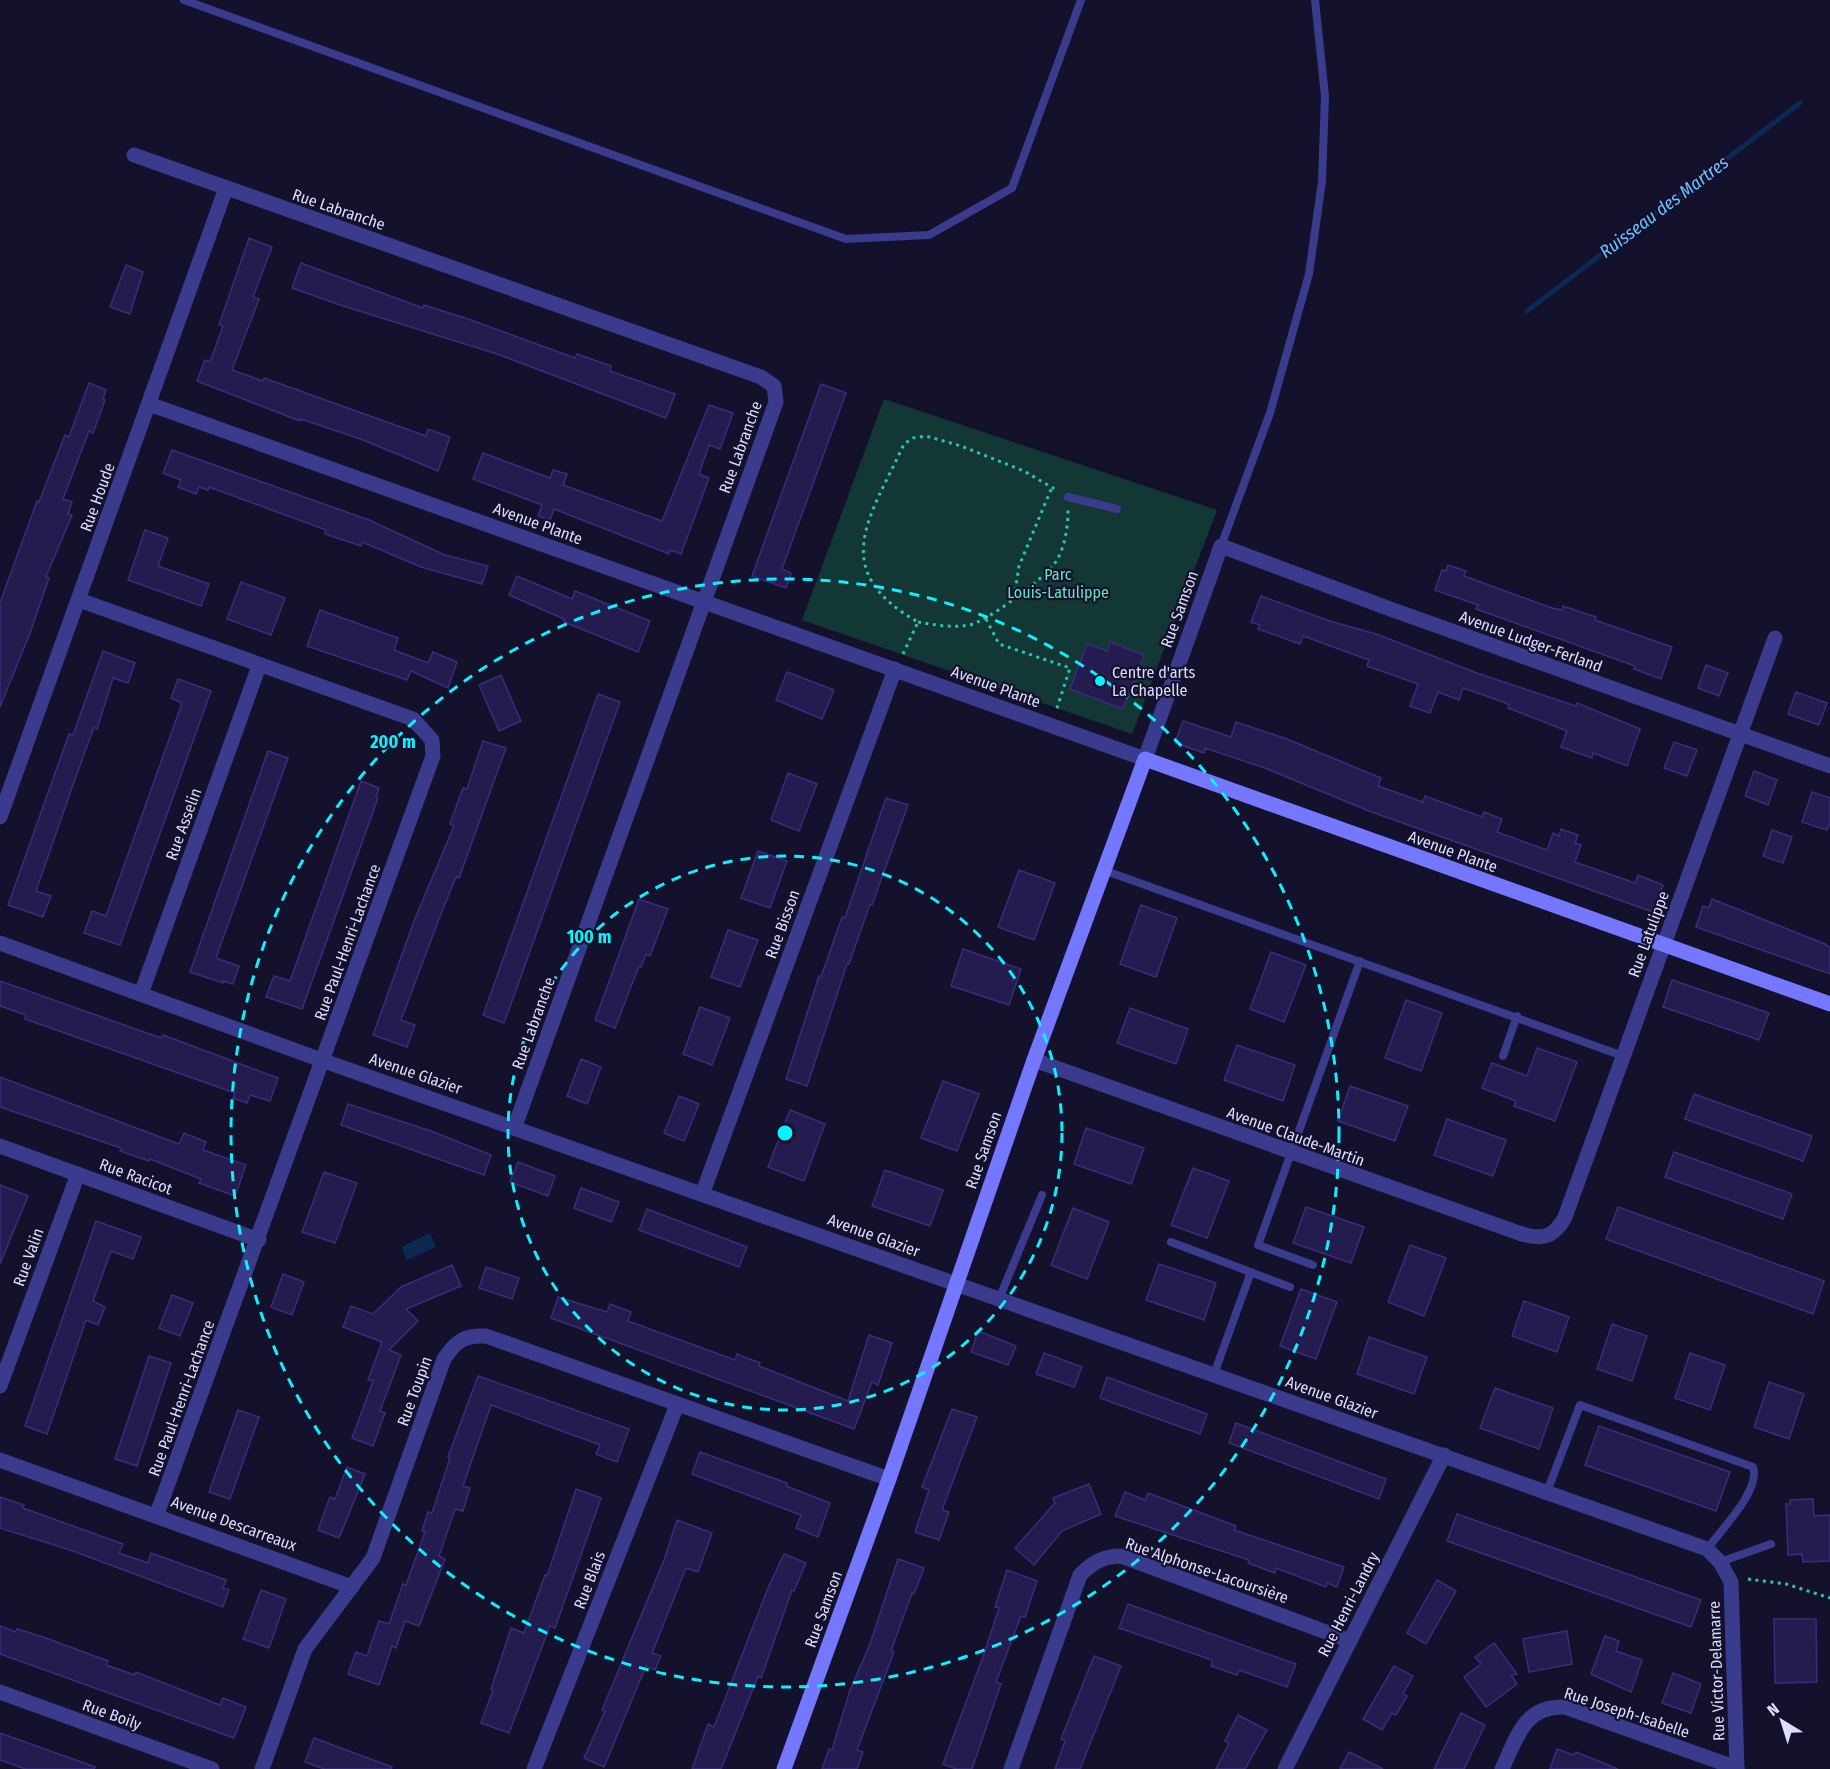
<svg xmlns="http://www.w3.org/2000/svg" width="1830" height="1769" viewBox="0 0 1830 1769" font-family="'Fira Sans Condensed',sans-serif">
  <rect width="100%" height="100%" fill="#14112d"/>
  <path fill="#133734" d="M884,399L1217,510L1132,734L802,620Z"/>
  <path fill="#0b2952" d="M430,1233L436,1247L407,1260L401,1247Z"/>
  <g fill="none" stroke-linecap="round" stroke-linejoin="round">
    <path stroke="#0b2952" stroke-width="5" d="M1527,311L1800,103"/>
  </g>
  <g fill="#241c4f" stroke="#392d7b" stroke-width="1.5">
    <path d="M249,238L272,247L253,297L259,299L232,370L263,381L264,378L426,436L428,429L450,437L438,471L363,440L301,419L300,421L197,381L205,360L210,362L223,326L219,325Z"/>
    <path d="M301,263L423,308L424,305L471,320L575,358L577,354L611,366L610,371L675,394L666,418L497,354L340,305L292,288Z"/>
    <path d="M126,265L143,272L130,314L110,307Z"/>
    <path d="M89,383L106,390L103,399L105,400L93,433L89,431L63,499L72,502L68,514L72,515L46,577L49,578L30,633L0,707V603L37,501L39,502L65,435L69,437Z"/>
    <path d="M821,384L846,393L782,569L791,573L786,588L752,576Z"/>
    <path d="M709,405L733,413L720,449L709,445L699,474L709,478L681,554L670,550L669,554L554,509L550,520L538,516L542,505L473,479L483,453L550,478L553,470L567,474L563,485L662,521Z"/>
    <path d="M172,450L369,520L445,555L488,566L482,584L421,567L362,542L361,546L325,534L326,530L209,487L208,490L199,487L196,494L178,487L181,480L163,473Z"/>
    <path d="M145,530L168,538L158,566L209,584L201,606L128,580Z"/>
    <path d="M1448,565L1466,571L1464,576L1552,608L1562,610L1563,606L1596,617L1595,620L1672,647L1661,679L1634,669L1635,666L1476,609L1478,605L1435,590L1442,570L1446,571Z"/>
    <path d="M517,576L572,599L575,591L650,621L638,652L564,622V619L509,595Z"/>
    <path d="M241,582L285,598L271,635L227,619Z"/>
    <path d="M1261,596L1330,621L1379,635L1477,673L1576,706L1577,703L1640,729L1627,766L1593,753L1592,758L1561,747L1567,731L1508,708L1509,705L1503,702L1463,688L1459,700L1438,692L1430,713L1410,706L1418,684L1367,666L1369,660L1303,636L1300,644L1258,629L1260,625L1251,622Z"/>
    <path d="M320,610L398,638L394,650L428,663L433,652L457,662L448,688L411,671L407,680L307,646Z"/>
    <path d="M1110,642L1144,655L1123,709L1070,689L1087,644L1107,651Z"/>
    <path d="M103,651L135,663L128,683L113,678L97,729L94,727L74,782L36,891L51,896L43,917L8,905L69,734L73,735Z"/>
    <path d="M1706,665L1728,673L1719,696L1698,688Z"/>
    <path d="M787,672L834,690L822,719L776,700Z"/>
    <path d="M501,675L521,721L499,731L479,685Z"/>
    <path d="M178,679L211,691L120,945L84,933L92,911L106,916L182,703L171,698Z"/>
    <path d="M1796,692L1827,703L1819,725L1788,714Z"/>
    <path d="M598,694L620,702L504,1023L483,1015Z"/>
    <path d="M1183,721L1231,737L1236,722L1287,739L1381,778L1378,786L1423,802L1425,796L1482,817L1484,812L1502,819L1497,832L1547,850L1553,833L1559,836L1561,829L1578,835L1575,843L1581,845L1575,862L1635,883L1638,875L1663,885L1653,912L1369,811L1265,768L1205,748L1204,753L1175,743Z"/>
    <path d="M483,741L506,748L459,878L456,877L439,919L401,1020L415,1025L407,1047L373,1035L414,921L454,826L450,824L463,788L467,789Z"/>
    <path d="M1674,742L1697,750L1687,776L1664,768Z"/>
    <path d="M268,751L288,758L216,958L239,966L233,984L223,981V983L190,972Z"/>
    <path d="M1754,771L1777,780L1768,805L1745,796Z"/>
    <path d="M788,773L817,784L799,831L771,820Z"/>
    <path d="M361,781L379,788L376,797L378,798L302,1009L266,997L274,976L290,981Z"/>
    <path d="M1812,792L1830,798V822L1827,830L1802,822Z"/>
    <path d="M886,798L908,805L872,905L870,904L849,964H847L807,1086L786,1079L819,976L821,977L842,917L845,918Z"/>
    <path d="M1772,830L1792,837L1783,863L1763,856Z"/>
    <path d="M758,851L787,861L770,908L741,898Z"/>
    <path d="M1019,870L1055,883L1034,940L998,927Z"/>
    <path d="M639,899L668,909L650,956L646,954L641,967L639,966L615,1028L595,1020Z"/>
    <path d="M1712,899L1825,944L1830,948V974L1696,927L1703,906L1709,908Z"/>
    <path d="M1141,905L1177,918L1156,977L1120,964Z"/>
    <path d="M728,930L758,940L740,987L711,977Z"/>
    <path d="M963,949L1021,969L1009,1005L951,986Z"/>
    <path d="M1271,952L1306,965L1284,1022L1250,1009Z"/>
    <path d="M1672,980L1769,1013L1759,1040L1663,1007Z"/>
    <path d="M0,981L161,1038L163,1035L278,1078L270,1101L250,1095L247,1103L233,1098L235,1093L25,1019L26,1015L0,1006Z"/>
    <path d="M1406,1000L1442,1013L1421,1071L1385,1058Z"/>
    <path d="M700,1007L730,1018L712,1065L683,1054Z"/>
    <path d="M1130,1008L1188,1029L1176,1064L1117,1043Z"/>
    <path d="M1237,1045L1295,1065L1283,1101L1224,1080Z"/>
    <path d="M1537,1048L1577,1062L1555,1121L1514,1106L1516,1101L1482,1088L1492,1063L1527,1076Z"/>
    <path d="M581,1059L601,1067L587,1104L567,1096Z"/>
    <path d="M0,1077L179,1144L184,1133L206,1142L203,1150L246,1165L235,1196L199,1183L201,1179L150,1159L149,1161L120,1151L121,1148L0,1107Z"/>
    <path d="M943,1081L979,1094L957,1151L921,1138Z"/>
    <path d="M1350,1086L1408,1106L1395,1141L1338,1121Z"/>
    <path d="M1694,1094L1812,1136L1803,1161L1685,1119Z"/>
    <path d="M679,1096L699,1104L684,1141L664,1133Z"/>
    <path d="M348,1104L431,1131L491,1155L484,1175L341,1125Z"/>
    <path d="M790,1110L825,1124L804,1181L768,1167Z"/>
    <path d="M1447,1119L1506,1140L1493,1176L1434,1155Z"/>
    <path d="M1086,1128L1144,1148L1131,1184L1074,1164Z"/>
    <path d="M1674,1152L1792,1194L1783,1219L1665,1177Z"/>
    <path d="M518,1162L555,1176L548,1196L510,1182Z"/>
    <path d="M1193,1168L1229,1181L1207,1238L1171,1225Z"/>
    <path d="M885,1170L943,1190L930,1226L872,1206Z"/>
    <path d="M324,1172L357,1183L335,1243L302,1232Z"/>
    <path d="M0,1185L28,1196L0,1264Z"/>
    <path d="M581,1188L619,1202L611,1222L574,1208Z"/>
    <path d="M1306,1207L1364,1227L1351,1263L1293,1243Z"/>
    <path d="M1618,1207L1824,1281L1813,1314L1606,1239Z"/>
    <path d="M1073,1208L1109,1222L1087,1279L1051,1265Z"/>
    <path d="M647,1209L747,1247L739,1267L639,1230Z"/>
    <path d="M96,1221L141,1237L133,1259L111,1251L93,1301L105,1307L98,1325L86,1320L47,1434L25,1426Z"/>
    <path d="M1410,1245L1446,1258L1424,1316L1388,1302Z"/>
    <path d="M1159,1264L1216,1283L1204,1320L1146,1300Z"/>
    <path d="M452,1265L461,1286L406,1309L418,1321L389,1350L401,1355L380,1411L385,1413L373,1446L352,1438L373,1381L368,1380L382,1342L343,1327L351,1306L373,1314L401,1287Z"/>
    <path d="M486,1267L519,1278L512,1299L479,1288Z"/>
    <path d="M283,1274L304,1282L292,1315L271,1307Z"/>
    <path d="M1301,1289L1337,1302L1316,1359L1280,1346Z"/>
    <path d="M172,1295L193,1303L180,1336L159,1328Z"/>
    <path d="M558,1297L607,1312L610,1304L631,1312L628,1321L735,1360L737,1354L760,1363L759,1366L848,1401L869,1335L892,1343L878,1385L872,1382L854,1429L551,1318Z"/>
    <path d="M1524,1301L1569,1317L1557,1352L1512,1336Z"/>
    <path d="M1612,1324L1647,1336L1632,1381L1597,1369Z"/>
    <path d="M978,1331L1016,1346L1008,1365L971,1352Z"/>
    <path d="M1369,1337L1427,1357L1414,1394L1357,1374Z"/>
    <path d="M1044,1353L1082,1367L1074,1387L1036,1374Z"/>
    <path d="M1690,1353L1725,1365L1710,1410L1675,1398Z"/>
    <path d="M149,1356L171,1363L137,1466L115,1459Z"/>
    <path d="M478,1376L629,1429L617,1462L596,1454L600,1445L491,1405L463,1486L470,1488L463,1511L455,1509L439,1556L445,1559L419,1626L405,1621L396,1648L392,1646L379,1685L348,1674L356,1652L367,1656L379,1621L389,1624L403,1584L406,1585L425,1532L422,1531L428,1512L432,1513L450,1458L448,1457Z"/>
    <path d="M1107,1377L1207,1414L1200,1434L1100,1398Z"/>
    <path d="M1769,1382L1804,1394L1789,1439L1754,1427Z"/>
    <path d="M1495,1388L1553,1408L1539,1449L1480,1428Z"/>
    <path d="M952,1409L977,1417L942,1510L949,1512L939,1540L915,1532L929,1490L922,1487Z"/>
    <path d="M238,1410L259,1417L230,1499L209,1492Z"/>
    <path d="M1236,1423L1386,1479L1379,1499L1229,1443Z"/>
    <path d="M1599,1426L1730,1472L1716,1511L1585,1465Z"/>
    <path d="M700,1452L787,1483L786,1486L830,1503L818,1537L796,1528L801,1515L692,1474Z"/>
    <path d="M347,1467L365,1474L339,1538L318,1530L330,1497L335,1499Z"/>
    <path d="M1089,1484L1101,1514L1062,1531L1034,1565L1015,1548L1055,1503L1053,1498Z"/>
    <path d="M576,1489L601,1498L555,1628L550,1626L509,1733L481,1723L493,1690L491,1689L511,1628L524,1633L545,1575L547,1576Z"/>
    <path d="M1125,1492L1145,1500L1148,1493L1236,1526L1234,1530L1344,1567L1337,1587L1327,1583L1326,1587L1276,1568L1275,1573L1248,1563L1249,1560L1115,1516Z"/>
    <path d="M0,1497L24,1505L23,1508L123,1544L119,1553L148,1563L151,1553L226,1580L223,1588L229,1590L223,1607L73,1551L0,1528Z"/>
    <path d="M1813,1499L1814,1516L1830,1515V1561L1803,1562L1802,1554L1788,1555L1786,1504H1790V1500Z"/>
    <path d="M1457,1514L1701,1600L1691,1627L1447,1541Z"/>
    <path d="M677,1520L712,1533L698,1572L686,1568L652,1653L661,1656L655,1670L646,1666L604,1767L584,1758L605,1711L602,1710L664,1560Z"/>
    <path d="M784,1554L806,1563L794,1591L792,1590L761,1678L758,1676L721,1769H692L708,1724L714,1727L768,1588Z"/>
    <path d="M898,1559L924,1568L914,1594L912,1593L891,1651L894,1652L857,1750L863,1752L857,1769H822L829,1749L832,1750L850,1690L870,1644Z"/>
    <path d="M1007,1570L1037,1581L1025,1617L1021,1616L996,1682L1001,1684L972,1769H956L943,1764L984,1654L999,1608L995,1607Z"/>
    <path d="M1437,1580L1456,1591L1426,1644L1407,1633Z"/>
    <path d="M261,1590L286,1599L269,1648L243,1639Z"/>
    <path d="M1128,1604L1296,1664L1287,1687L1239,1670L1237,1675L1211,1666L1212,1660L1119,1628Z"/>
    <path d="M1774,1619H1816L1817,1682L1775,1683Z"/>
    <path d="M0,1626L16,1632L17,1629L43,1637L108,1661L106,1665L135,1675L136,1672L220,1705L223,1698L246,1707L234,1738L0,1654Z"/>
    <path d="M1567,1631L1572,1664L1529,1672L1523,1639Z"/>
    <path d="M1605,1636L1619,1641L1616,1651L1642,1660L1631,1692L1591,1674Z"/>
    <path d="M1494,1643L1517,1674L1511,1675L1517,1684L1486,1707L1464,1677L1481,1664L1475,1657Z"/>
    <path d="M1094,1656L1121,1666L1080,1769H1055L1065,1741L1061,1739Z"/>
    <path d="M1394,1666L1413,1676L1403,1694L1407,1696L1396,1715L1392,1713L1382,1730L1363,1719Z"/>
    <path d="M1673,1673L1701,1684L1691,1713L1662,1703Z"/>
    <path d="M1461,1713L1485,1725L1464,1769H1434Z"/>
    <path d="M1238,1715L1267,1730L1245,1769H1216L1229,1743L1225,1741Z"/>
    <path d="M0,1733L95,1767L94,1769H25L0,1760Z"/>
    <path d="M314,1738L392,1767L391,1769H324L305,1762Z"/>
    <path d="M1557,1749L1574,1755L1576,1752L1618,1769H1550Z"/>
    <path d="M1349,1752L1383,1769H1340Z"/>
  </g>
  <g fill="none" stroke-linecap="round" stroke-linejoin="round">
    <g stroke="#2dc3b3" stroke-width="3" stroke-dasharray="3 4.5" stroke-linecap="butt">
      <path d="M1014,598L1019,566L1052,487"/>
      <path d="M986,619L999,644L1070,668L1056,711"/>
      <path d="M918,622C935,625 952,628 969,625C985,623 1045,578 1055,563C1065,548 1068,527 1068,510"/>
      <path d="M903,654L918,622C826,570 871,516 904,444L913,438L926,436L961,446L1024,471L1058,491"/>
      <path d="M1748,1579L1786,1584L1830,1598"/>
    </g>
    <g stroke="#3a3b8d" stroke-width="8">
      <path d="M184,0L846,239L929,235L1012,188L1081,0"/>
      <path d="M1068,497L1117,509"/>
      <path d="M1221,546L1270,413L1309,274L1322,181L1325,96L1315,0"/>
      <path d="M1106,871L1623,1056"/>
      <path d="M1503,1056L1517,1016"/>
      <path d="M1171,1242L1290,1287"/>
      <path d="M1313,1265L1258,1245L1360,961"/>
      <path d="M999,1299L1042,1195"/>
      <path d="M1214,1374L1251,1272"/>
      <path d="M1547,1492L1580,1405L1753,1467C1761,1490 1721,1530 1707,1549"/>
      <path d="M1720,1562L1771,1544"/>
    </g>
    <g stroke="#3a3b8d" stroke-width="15">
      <path d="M134,155L761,377L774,386L776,402L515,1126"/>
      <path d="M149,404L1145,759L1221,546L1393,610L1830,766"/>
      <path d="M79,600L413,719L432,740L433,756L157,1514"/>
      <path d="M0,817L226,188"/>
      <path d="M0,943L324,1061L1707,1549L1720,1562L1731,1582L1737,1769"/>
      <path d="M141,994L259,666"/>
      <path d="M1034,1060L1519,1233C1541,1240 1553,1239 1565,1217L1775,638"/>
      <path d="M0,1146L259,1240"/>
      <path d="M703,1192L895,669"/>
      <path d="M0,1386L78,1174"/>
      <path d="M0,1460L352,1587"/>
      <path d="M0,1692L212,1769"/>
      <path d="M262,1769L305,1649L373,1558L444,1359C456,1341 464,1335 486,1336L889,1479"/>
      <path d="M534,1769L677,1405"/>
      <path d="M1011,1769L1080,1575C1092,1563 1103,1556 1121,1556L1350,1641"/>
      <path d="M1285,1769L1444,1455"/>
      <path d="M1502,1769C1517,1738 1524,1705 1565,1707L1737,1768"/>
    </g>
    <path stroke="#7477ff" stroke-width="15" d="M784,1769L889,1479L1034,1060L1145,759L1830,1004"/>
  </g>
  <g fill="none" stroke="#09f3ff" stroke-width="3" stroke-dasharray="10 8">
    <circle cx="785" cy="1133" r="277"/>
    <circle cx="785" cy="1133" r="554"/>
  </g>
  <circle fill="#09f3ff" stroke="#14112d" stroke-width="2" cx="1100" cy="681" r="6"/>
  <g text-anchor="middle" stroke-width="4.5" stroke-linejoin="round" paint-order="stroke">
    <g font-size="16" fill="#dfddff" stroke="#14112d">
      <text transform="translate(339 209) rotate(19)" y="6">Rue Labranche</text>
      <text transform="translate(740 447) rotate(-70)" y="6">Rue Labranche</text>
      <text transform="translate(97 497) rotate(-70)" y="6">Rue Houde</text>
      <text transform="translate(538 523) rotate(20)" y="6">Avenue Plante</text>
      <text transform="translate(1179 609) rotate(-70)" y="6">Rue Samson</text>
      <text transform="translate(1531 641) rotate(20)" y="6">Avenue Ludger-Ferland</text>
      <text transform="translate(996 686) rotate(20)" y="6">Avenue Plante</text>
      <text transform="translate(183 824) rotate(-70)" y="6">Rue Asselin</text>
      <text transform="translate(1453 851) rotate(20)" y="6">Avenue Plante</text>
      <text transform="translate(782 924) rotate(-70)" y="6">Rue Bisson</text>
      <text transform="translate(1648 934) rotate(-70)" y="6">Rue Latulippe</text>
      <text transform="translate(347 942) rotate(-70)" y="6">Rue Paul-Henri-Lachance</text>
      <text transform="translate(533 1023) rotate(-70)" y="6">Rue Labranche</text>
      <text transform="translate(416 1073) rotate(19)" y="6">Avenue Glazier</text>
      <text transform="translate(1296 1136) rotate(20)" y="6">Avenue Claude-Martin</text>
      <text transform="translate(983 1150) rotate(-71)" y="6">Rue Samson</text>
      <text transform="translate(136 1176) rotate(20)" y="6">Rue Racicot</text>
      <text transform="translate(874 1235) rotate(20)" y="6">Avenue Glazier</text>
      <text transform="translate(28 1257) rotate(-70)" y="6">Rue Valin</text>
      <text transform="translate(414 1391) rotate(-70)" y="6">Rue Toupin</text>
      <text transform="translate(1332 1397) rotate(20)" y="6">Avenue Glazier</text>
      <text transform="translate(181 1398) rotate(-70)" y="6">Rue Paul-Henri-Lachance</text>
      <text transform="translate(234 1523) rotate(20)" y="6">Avenue Descarreaux</text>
      <text transform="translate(1207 1570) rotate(19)" y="6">Rue Alphonse-Lacoursière</text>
      <text transform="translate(589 1580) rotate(-69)" y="6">Rue Blais</text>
      <text transform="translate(1348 1604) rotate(-63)" y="6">Rue Henri-Landry</text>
      <text transform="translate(823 1609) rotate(-70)" y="6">Rue Samson</text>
      <text transform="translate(1716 1671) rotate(-92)" y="6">Rue Victor-Delamarre</text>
      <text transform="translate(1627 1712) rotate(18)" y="6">Rue Joseph-Isabelle</text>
      <text transform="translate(112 1714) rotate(20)" y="6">Rue Boily</text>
    </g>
    <g font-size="16" fill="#63e5be" stroke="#14112d">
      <text x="1058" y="580">Parc<tspan x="1058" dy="18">Louis-Latulippe</tspan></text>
    </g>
    <g font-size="16" fill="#dfddff" stroke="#14112d" text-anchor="start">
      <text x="1112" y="678">Centre d'arts<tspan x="1112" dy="18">La Chapelle</tspan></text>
    </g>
    <g font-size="18" font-style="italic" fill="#6bc2ff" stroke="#14112d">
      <text transform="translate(1664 207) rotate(-37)" y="6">Ruisseau des Martres</text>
    </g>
  </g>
  <circle cx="785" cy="1133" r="9" fill="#09f3ff" stroke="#14112d" stroke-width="3"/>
  <g font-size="18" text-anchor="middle" font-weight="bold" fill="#09f3ff" stroke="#14112d" stroke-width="4.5" stroke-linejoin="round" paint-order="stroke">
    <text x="393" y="748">200 m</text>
    <text x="589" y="943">100 m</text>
  </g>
  <g transform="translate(1782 1721) rotate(322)" stroke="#14112d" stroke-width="4.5" paint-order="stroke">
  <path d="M0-4.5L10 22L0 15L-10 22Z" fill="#dfddff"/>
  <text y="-9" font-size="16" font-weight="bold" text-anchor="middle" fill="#dfddff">N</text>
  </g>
</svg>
